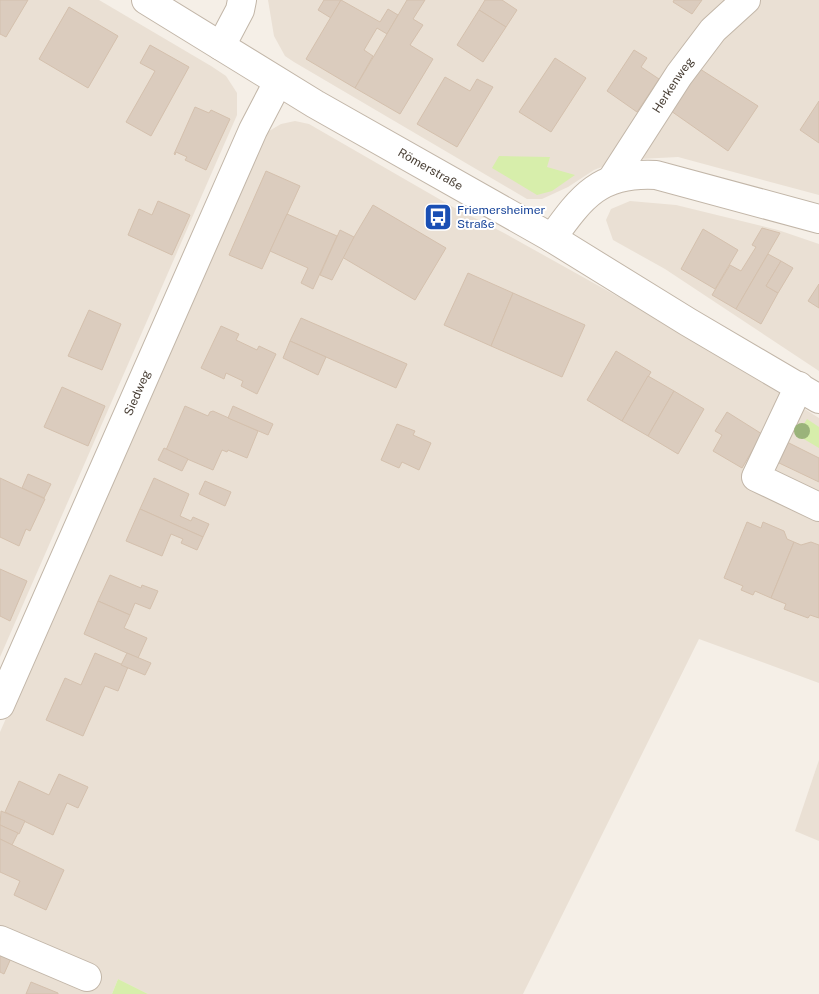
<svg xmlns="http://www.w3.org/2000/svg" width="819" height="994" viewBox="0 0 819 994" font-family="'Public Sans',sans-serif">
  <rect width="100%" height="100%" fill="#f5efe7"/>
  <g fill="#eae0d4">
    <path d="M0,0H99L211,66L226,76L237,93V115L0,657Z"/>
    <path d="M268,0H819V195L678,157L620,160L594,170L568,187L542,199H527L294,62L285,56L274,36Z"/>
    <path d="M295,121L309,124L453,207L504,233L676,329L819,418V683L699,639L523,994H148L118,979L112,994H0V732L261,142L269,131L281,124Z"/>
    <path d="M630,201L676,205L778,230L819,244V371L665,269L613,240L606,220L611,209Z"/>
    <path d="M819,760V841L795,831Z"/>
  </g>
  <g fill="#d7eeab">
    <path d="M499,156L550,157L547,167L575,175L552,191L537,195L492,168Z"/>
    <path d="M807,419L819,427V448L797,435Z"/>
    <path d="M118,979L148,994H112Z"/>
  </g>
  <g fill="#dbccbe" stroke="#d4c0ad">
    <path d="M0,0H28L6,37L0,34Z"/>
    <path d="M324,0H341L331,18L318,10Z"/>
    <path d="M341,0L380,22L388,9L398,15L387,34L377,28L364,50L373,56L355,88L306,59Z"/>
    <path d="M407,0H425L413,19L423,25L410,45L433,59L400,114L355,88Z"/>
    <path d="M485,0H502L517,10L506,27L479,10Z"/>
    <path d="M674,0H702L692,14L673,2Z"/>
    <path d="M69,7L118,36L88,88L39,59Z"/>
    <path d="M479,10L506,27L483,62L457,45Z"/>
    <path d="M150,45L189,67L151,136L126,122L155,71L140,63Z"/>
    <path d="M634,50L647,58L641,67L659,79L637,112L607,91Z"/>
    <path d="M555,58L586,78L551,132L519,112Z"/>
    <path d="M700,69L758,106L728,151L671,111Z"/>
    <path d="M445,77L470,91L477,79L493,87L457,147L417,124Z"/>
    <path d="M819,101V143L800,130Z"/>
    <path d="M195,107L209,113L211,110L230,119L206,170L185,160L187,157L176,152L175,155L174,154Z"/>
    <path d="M266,171L300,186L262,269L229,255Z"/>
    <path d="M158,201L190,215L172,255L128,235L139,209L152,215Z"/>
    <path d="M373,205L446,248L415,300L342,257Z"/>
    <path d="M287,214L337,236L313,289L301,283L308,268L270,251Z"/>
    <path d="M762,228L780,233L736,309L712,295L730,265L741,271L756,247L752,245Z"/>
    <path d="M703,229L738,250L715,289L681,269Z"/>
    <path d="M340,230L354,237L332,280L320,275Z"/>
    <path d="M768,254L781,261L766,286L778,293L761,324L736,309Z"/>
    <path d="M781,261L793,268L778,293L766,286Z"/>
    <path d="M468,273L513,293L491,346L444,325Z"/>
    <path d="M819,284V308L808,301Z"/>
    <path d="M513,293L585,325L562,377L491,346Z"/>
    <path d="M89,310L121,324L102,370L68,356Z"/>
    <path d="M301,318L407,364L396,388L290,341Z"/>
    <path d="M221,326L239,334L236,340L257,350L259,346L276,354L257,394L241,386L243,381L226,373L224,379L201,368Z"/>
    <path d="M290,341L326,357L318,375L283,358Z"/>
    <path d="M616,351L651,372L622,421L587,400Z"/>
    <path d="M648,376L674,391L648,436L622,421Z"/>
    <path d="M62,387L105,406L88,446L44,427Z"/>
    <path d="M674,391L704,409L678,454L648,436Z"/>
    <path d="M185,406L208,416L210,412L213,411L258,431L247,458L228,450L227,452L222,450L213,470L166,450Z"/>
    <path d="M233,406L273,424L268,435L228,418Z"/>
    <path d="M727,412L762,434L742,468L713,451L722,435L715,431Z"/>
    <path d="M397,424L415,431L413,435L431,443L419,470L402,462L399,468L381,460Z"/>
    <path d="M787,442L819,458V482L777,462Z"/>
    <path d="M164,448L188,459L182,471L158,460Z"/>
    <path d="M28,474L51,484L44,498L22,488Z"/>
    <path d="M0,478L45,499L30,531L26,529L19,546L0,537Z"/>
    <path d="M154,478L189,494L180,516L191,521L193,517L209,524L203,537L140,509Z"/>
    <path d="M205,481L231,492L225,506L199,494Z"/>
    <path d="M140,509L203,537L197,550L181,543L183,539L171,534L162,556L126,541Z"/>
    <path d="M747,522L761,528L763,522L784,531L787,539L794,542L771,598L755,591L753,595L741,590L743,586L724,578Z"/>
    <path d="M794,542L801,545L811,542L819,545V618L810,615L808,618L784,609L786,604L771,598Z"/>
    <path d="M0,569L27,581L10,621L0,616Z"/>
    <path d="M110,575L141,588L142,585L158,591L150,609L135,603L130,615L98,601Z"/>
    <path d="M98,601L130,615L124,628L147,638L138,658L84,634Z"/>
    <path d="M95,653L128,667L118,691L105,686L83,736L46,720L65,678L81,685Z"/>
    <path d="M127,653L151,663L145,675L121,665Z"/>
    <path d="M59,774L88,787L78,808L67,803L53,835L5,812L19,781L49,795Z"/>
    <path d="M1,811L25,821L19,834L0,825Z"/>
    <path d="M0,825L18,833L12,845L0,839Z"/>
    <path d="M0,839L64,870L46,910L14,895L20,881L0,872Z"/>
    <path d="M0,951L12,956L4,974L0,972Z"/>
    <path d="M31,982L58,993V994H26Z"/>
  </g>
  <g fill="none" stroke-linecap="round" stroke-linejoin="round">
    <g stroke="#c2b6a8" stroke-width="30">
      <g id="minor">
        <path id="s1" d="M146,0L315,104L552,238L688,322L819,399"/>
        <path d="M221,46L240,10L242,0"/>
        <path id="s2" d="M612,179L679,75L713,30L746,0"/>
        <path d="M552,238C582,196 600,172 656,175L819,219"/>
        <path d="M799,386L756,477L819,507"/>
        <path id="s3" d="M0,705L253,130L278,82"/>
        <path d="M0,940L87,977"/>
      </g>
    </g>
    <use href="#minor" stroke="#fff" stroke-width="28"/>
  </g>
  <circle fill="#9ab37a" cx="802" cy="431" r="8"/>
  <defs>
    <g id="bus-square" transform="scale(1.4375)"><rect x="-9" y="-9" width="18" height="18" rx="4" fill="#1a4fb4" stroke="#fff"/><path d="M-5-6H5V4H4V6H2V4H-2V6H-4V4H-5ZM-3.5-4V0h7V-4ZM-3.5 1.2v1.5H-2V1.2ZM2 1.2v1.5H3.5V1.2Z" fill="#fff"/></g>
  </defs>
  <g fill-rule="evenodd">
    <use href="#bus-square" x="438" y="217"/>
  </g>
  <g text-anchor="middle" stroke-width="4" stroke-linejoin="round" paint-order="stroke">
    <g font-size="12" fill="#493f35" stroke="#fff">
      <text dy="4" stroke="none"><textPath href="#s2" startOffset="112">Herkenweg</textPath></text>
      <text dy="4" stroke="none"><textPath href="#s1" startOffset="331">Römerstraße</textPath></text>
      <text dy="4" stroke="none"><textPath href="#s3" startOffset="341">Siedweg</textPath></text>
    </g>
    <g font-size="12" fill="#164399" stroke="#fff" text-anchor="start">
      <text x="457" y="214">Friemersheimer<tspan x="457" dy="14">Straße</tspan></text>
    </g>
  </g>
</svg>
